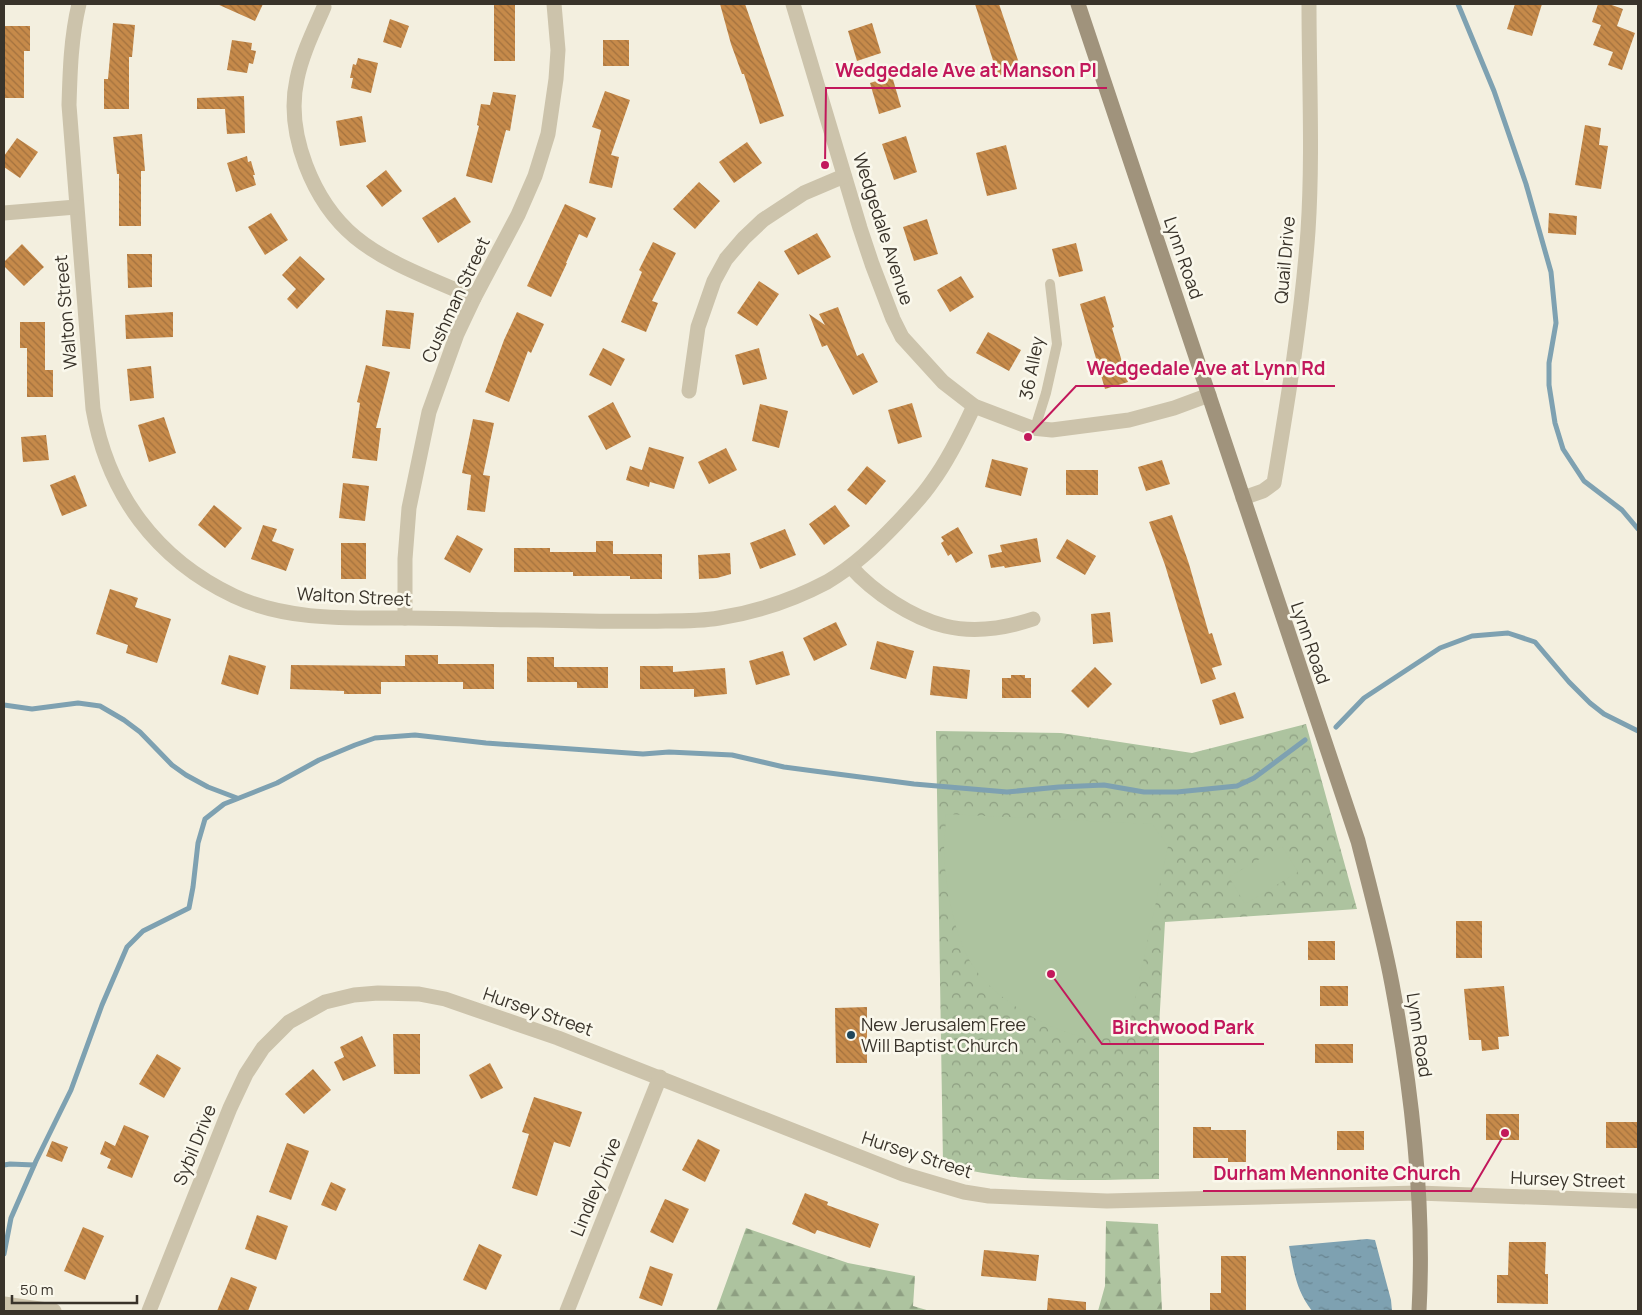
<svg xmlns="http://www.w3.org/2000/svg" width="1642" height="1315" viewBox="0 0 1642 1315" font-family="Manrope,sans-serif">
  <defs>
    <pattern id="forest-firs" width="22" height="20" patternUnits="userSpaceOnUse" patternTransform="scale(1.25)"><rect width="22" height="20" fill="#adc39f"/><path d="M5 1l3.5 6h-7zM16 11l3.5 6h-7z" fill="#8e9f82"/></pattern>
    <pattern id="park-crowns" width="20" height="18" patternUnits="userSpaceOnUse" patternTransform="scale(1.25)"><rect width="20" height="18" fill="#adc39f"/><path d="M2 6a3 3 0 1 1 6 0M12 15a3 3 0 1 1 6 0" fill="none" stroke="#8e9f82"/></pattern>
    <pattern id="water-ripples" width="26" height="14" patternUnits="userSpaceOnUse" patternTransform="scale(1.25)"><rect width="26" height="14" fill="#7ea1b1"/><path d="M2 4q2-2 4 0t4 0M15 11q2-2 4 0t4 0" fill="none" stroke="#688490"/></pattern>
    <pattern id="building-back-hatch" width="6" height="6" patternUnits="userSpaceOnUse" patternTransform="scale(1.25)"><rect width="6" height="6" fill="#c68a4a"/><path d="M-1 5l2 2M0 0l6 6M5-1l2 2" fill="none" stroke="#a2713e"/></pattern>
  </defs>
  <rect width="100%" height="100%" fill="#f3efdf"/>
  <g fill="url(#forest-firs)">
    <path d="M1106,1221L1158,1224L1162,1311H1098L1105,1286Z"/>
    <path d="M746,1228L848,1263L915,1276L913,1306L930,1311H716Z"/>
  </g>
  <path fill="url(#park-crowns)" d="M1306,724L1357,909L1165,922L1159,1027V1179C1086,1180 1014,1184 943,1164L936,731L1061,733L1192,753Z"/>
  <g fill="#adc39f">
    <path d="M946,814L1152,824L1168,846L1127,1037C1091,1041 1069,1036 1036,1019C1013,1006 990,990 975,969C955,941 945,885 944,852C944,839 946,826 946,814Z"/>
    <path d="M1282,846L1298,872L1245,904L1229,877Z"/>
  </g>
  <path fill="url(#water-ripples)" d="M1367,1239L1375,1240L1391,1300L1392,1311H1312C1296,1290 1294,1272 1289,1246Z"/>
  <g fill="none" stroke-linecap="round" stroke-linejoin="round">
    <g stroke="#7ea1b1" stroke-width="5">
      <path d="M1458,4L1494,91L1526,184L1551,272L1556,323L1549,363V385L1555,423L1563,449L1584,481L1622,510L1638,529"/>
      <path d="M4,705L32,709L78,703L100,706L124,720L140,732L172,765L186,775L208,787L237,798"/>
      <path d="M1336,727L1364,698L1440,648L1472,636L1508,633L1535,642L1569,682L1590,703L1604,714L1638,731"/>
      <path d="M4,1165L10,1164L34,1165"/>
      <path d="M4,1254L11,1218L36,1161L71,1090L102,1005L127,947L143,931L189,908L193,887L198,843L205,819L224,804L277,783L319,760L355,745L375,738L415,735L486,743L643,754L669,752L732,755L784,767L814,771L914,784L1007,792L1059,787L1104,785L1144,792H1177L1237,786L1254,778L1305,740"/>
    </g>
  </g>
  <g fill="url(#building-back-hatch)">
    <path d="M217,4H263L255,21Z"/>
    <rect x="494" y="4" width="21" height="57"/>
    <path d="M720,4H745L784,116L760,124L744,74H742L731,44Z"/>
    <path d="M975,4H999L1021,69L998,76Z"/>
    <path d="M1515,4H1542L1532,36L1507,29Z"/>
    <path d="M1598,4H1609L1623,9L1617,26L1635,33L1622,70L1608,65L1613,52L1593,45L1601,25L1592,22Z"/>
    <path d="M390,19L409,26L401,48L383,42Z"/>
    <path d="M113,23L135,25L132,57H129V109H104V79H108Z"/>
    <path d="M872,23L881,53L857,61L848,31Z"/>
    <path d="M4,26H30V51H24V98H4Z"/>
    <path d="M232,40L252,43L251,50L256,51L253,64L249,63L247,73L227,70Z"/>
    <rect x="603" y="40" width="26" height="26"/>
    <path d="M358,58L378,63L371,93L351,88L353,78H350L353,64L356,65Z"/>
    <path d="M892,76L901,107L879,114L870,83Z"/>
    <path d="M605,91L630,100L611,155L619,157L612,188L589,183L601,130L592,127Z"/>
    <path d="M493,92L516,95L510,131L506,130L492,183L466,176L479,126L477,125L481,104L490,105Z"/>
    <path d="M244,96L245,133L227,134L225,109H197V98Z"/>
    <path d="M362,116L366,142L340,146L336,121Z"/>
    <path d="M1585,125L1601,128L1599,145L1608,146L1601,189L1575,185Z"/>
    <path d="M142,134L145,171H141V226H119V174H117L113,137Z"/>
    <path d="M906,136L917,172L894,180L882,144Z"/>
    <path d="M17,138L38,152L20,178L4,167V156Z"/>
    <path d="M747,142L762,163L734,183L719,162Z"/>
    <path d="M1006,145L1017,189L987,196L976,153Z"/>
    <path d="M247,156L248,162L251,161L255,175H253L256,185L236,192L227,163Z"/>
    <path d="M386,170L402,191L382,207L366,186Z"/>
    <path d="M699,182L720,201L695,229L673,209Z"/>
    <path d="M455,197L471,222L438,243L422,218Z"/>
    <path d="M565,204L596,218L587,238L579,234L566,263H567L551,297L527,286Z"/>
    <path d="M271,213L288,240L265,255L248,227Z"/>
    <path d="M1549,213L1577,216L1576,235L1548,233Z"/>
    <path d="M927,219L938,254L914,261L903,227Z"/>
    <path d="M817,233L831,257L798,275L784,251Z"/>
    <path d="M653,242L676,253L652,301L658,303L646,332L621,322L642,272L639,270Z"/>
    <path d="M1076,243L1083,271L1059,277L1052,249Z"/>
    <path d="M22,244L44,267L24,286L4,266V262Z"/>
    <path d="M127,254H152V287L128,288Z"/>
    <path d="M300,256L325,279L297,309L287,299L296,289L282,275Z"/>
    <path d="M961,276L974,297L950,312L937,290Z"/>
    <path d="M759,281L779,294L757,326L737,313Z"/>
    <path d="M1105,296L1114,327L1112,328L1128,382L1105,389L1080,304Z"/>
    <path d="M838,307L857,356L863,353L878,382L853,395L827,345L822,347L809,314L825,325L819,314Z"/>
    <path d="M386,310L414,313L410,349L382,346Z"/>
    <path d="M173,312V337L126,339L125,315Z"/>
    <path d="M517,312L544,324L531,353L528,351L509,402L485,392L504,340Z"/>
    <path d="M20,322H45V370H53V397H27V348H20Z"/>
    <path d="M988,332L1021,350L1009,371L976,353Z"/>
    <path d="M603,348L625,359L611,386L589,375Z"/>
    <path d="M759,348L767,379L743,385L735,355Z"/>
    <path d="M366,365L390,372L376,428H381L377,461L352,458L360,403L357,402Z"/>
    <path d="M151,366L154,398L130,401L127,369Z"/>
    <path d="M613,402L631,437L606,450L588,416Z"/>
    <path d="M912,403L922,437L898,444L888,410Z"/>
    <path d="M760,404L788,411L779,448L752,441Z"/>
    <path d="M164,417L176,453L149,462L138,425Z"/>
    <path d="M473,419L494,423L483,475L490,476L485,512L467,510L471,475L462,473Z"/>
    <path d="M46,435L49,460L23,462L21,437Z"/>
    <path d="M649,447L684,457L674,489L650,482L649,487L626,480L630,466L642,470Z"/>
    <path d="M726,448L737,470L709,484L698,462Z"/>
    <path d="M992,459L1028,468L1021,496L985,487Z"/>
    <path d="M1162,460L1170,484L1146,491L1138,467Z"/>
    <path d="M867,466L886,481L866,505L847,490Z"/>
    <rect x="1066" y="470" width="32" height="25"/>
    <path d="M75,475L87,506L62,516L50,485Z"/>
    <path d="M343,483L369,486L365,521L339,518Z"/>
    <path d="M214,505L242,528L225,548L198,525Z"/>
    <path d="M835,505L850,526L824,545L809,524Z"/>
    <path d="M1172,515L1189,564L1209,634L1212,633L1222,665L1212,668L1216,679L1201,684L1165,565L1149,522Z"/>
    <path d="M263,525L277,529L272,541L294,549L286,571L251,559Z"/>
    <path d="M958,527L973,553L956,563L951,554L948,556L941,543L944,541L941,537Z"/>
    <path d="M785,529L796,555L760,569L750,543Z"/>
    <path d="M457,535L483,549L470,573L444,559Z"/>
    <path d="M1037,538L1041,562L1005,568L1004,566L991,568L988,555L1002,552L1000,545Z"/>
    <path d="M1067,539L1096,556L1085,575L1056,558Z"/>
    <path d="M596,541H613V554H662V579H630V576H573V572H514V548H550V552H596Z"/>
    <rect x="341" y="543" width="25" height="36"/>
    <path d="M730,553L731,574L717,578L699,579L698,555Z"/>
    <path d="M110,589L138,598L135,607L171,619L157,663L126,653L128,645L96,634Z"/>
    <path d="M1110,612L1113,642L1093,644L1091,614Z"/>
    <path d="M836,622L847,645L814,661L803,638Z"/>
    <path d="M877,641L914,651L906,679L870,669Z"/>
    <path d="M783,651L790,675L756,685L749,661Z"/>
    <path d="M229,655L266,666L258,695L221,684Z"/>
    <path d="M405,655H438V664H494V689H463V682H381V694H344V691L290,689L291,665L405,666Z"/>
    <path d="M527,657H554V667H608V688H577V682H527Z"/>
    <path d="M640,666H673V672L725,668L727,694L694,697V689H640Z"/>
    <path d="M933,666L970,670L967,699L930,695Z"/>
    <path d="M1095,667L1112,684L1088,708L1071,691Z"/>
    <path d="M1011,675H1025V678H1031V698H1002V678H1011Z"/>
    <path d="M1235,692L1244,718L1220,725L1212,700Z"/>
    <rect x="1456" y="921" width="26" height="37"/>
    <rect x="1308" y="941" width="27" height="19"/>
    <rect x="1320" y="986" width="28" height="20"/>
    <path d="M1504,986L1509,1036L1498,1037L1499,1049L1482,1051L1481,1040H1469L1464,989Z"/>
    <path d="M867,1007V1063H836L835,1008Z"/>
    <path d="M393,1034H420V1074H394Z"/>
    <path d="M362,1036L376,1066L343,1081L334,1062L344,1057L340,1047Z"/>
    <rect x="1315" y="1044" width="38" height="19"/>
    <path d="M157,1054L181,1068L164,1098L139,1084Z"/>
    <path d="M490,1063L503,1088L481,1099L469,1075Z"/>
    <path d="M313,1069L331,1090L304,1114L285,1094Z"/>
    <path d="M534,1097L582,1112L570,1147L554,1142L537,1196L512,1188L529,1134L522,1132Z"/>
    <rect x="1486" y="1114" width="33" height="26"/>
    <rect x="1606" y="1122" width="32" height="26"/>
    <path d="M124,1125L149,1136L132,1178L107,1168L111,1159L100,1154L105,1141L115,1146Z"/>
    <path d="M1193,1127H1211V1130H1246V1162H1228V1158H1193Z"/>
    <rect x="1337" y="1131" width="27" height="19"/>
    <path d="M698,1139L720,1150L705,1182L682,1170Z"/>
    <path d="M52,1141L68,1147L62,1162L46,1156Z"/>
    <path d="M287,1143L309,1151L291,1200L269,1192Z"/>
    <path d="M331,1182L346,1189L336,1211L321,1205Z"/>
    <path d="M805,1193L828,1202L827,1205L879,1224L870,1248L817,1230L815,1234L792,1224Z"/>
    <path d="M665,1199L689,1209L673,1243L650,1232Z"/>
    <path d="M257,1215L288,1226L276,1260L245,1249Z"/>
    <path d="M83,1227L104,1236L85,1280L64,1271Z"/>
    <path d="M1509,1242H1546L1545,1274H1548V1304L1497,1303V1275H1508Z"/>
    <path d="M479,1244L502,1255L486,1290L463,1280Z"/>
    <path d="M984,1250L1039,1255L1036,1281L981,1276Z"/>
    <path d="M1221,1256H1246V1311H1210V1293H1221Z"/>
    <path d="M650,1266L673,1274L662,1306L639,1298Z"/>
    <path d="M231,1277L257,1287L248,1311H217Z"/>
    <path d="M1048,1298L1086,1302V1311H1047Z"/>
  </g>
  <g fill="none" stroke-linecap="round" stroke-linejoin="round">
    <path stroke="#ccc3ab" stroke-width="10" d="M1035,428L1046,393L1057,344L1050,284"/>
    <g stroke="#ccc3ab" stroke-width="15">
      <path d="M79,4C71,37 70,71 69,105L93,409C108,494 156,559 234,596C287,621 348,618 405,618C448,618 492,620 535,620C578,621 622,622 665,621C683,621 702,621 719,618C757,612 793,600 827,582C854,566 875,546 897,523C909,510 922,497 932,482C949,459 962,432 974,406"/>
      <path d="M793,4L860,228L872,264L893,319L902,337L943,382L974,406L1032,428L1052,430L1129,420L1174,408L1209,395"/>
      <path d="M324,7C314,30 302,54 297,79C285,133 313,202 355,237C389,265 435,280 474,298"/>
      <path d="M4,213L76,207"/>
      <path d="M689,391L698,327L714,281L726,259L744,238L763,220L804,193L844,176"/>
      <path d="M1243,498L1263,491L1274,483C1288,399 1302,315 1308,231C1313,155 1309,80 1309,4"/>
      <path d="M851,567C873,592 912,618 945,626C974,633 1006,628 1033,619"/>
      <path d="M405,618V559L409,508L429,412L457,334L474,298L518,215L535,176L548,134L556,79L558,50L554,4"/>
      <path d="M4,1304L54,1311"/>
      <path d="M149,1311L230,1108L246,1074L263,1048L289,1022L325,1002L354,995L378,993L419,994L445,999L558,1038L903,1174L964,1192L989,1196L1107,1201L1418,1193L1638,1201"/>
      <path d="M567,1311L660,1077"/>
    </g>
    <path stroke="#a0937c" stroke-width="15" d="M1078,4L1358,841C1370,888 1383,936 1392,984C1412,1091 1425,1202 1419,1311"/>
  </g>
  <circle fill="#1f475c" stroke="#faf8ec" stroke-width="2" cx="851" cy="1035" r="5"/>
  <g text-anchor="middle" stroke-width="5" stroke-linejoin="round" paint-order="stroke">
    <g font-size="18" fill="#39332a" stroke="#faf8ec">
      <text transform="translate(883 229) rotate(72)" y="6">Wedgedale Avenue</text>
      <text transform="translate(1183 258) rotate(71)" y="6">Lynn Road</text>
      <text transform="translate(1285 260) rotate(-85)" y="6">Quail Drive</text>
      <text transform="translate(456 300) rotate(-65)" y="6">Cushman Street</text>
      <text transform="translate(66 312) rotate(-95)" y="6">Walton Street</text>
      <text transform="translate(1032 368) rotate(-79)" y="6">36 Alley</text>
      <text transform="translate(354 597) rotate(3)" y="6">Walton Street</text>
      <text transform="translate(1310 643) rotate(71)" y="6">Lynn Road</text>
      <text transform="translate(538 1012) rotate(19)" y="6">Hursey Street</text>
      <text transform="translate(1419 1035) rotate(81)" y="6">Lynn Road</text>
      <text transform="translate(195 1145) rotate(-68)" y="6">Sybil Drive</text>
      <text transform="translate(917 1155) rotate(18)" y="6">Hursey Street</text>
      <text transform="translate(1568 1180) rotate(2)" y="6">Hursey Street</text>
      <text transform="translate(596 1187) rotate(-68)" y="6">Lindley Drive</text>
    </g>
    <g font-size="18" fill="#39332a" stroke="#faf8ec" text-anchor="start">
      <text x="861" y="1031">New Jerusalem Free<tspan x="861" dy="21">Will Baptist Church</tspan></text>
    </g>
  </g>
  <path fill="none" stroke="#c2185b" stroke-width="2" d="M825 165L826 88H1107M1028 437L1076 386H1335M1051 974L1102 1044H1264M1505 1133L1471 1191H1203"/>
  <g fill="#c2185b" stroke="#faf8ec" stroke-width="2">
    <circle cx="825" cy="165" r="5"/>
    <circle cx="1028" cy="437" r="5"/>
    <circle cx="1051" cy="974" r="5"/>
    <circle cx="1505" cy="1133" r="5"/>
  </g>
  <g font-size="19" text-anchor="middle" font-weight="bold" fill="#c2185b" stroke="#faf8ec" stroke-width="5" stroke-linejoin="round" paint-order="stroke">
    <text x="966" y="77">Wedgedale Ave at Manson Pl</text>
    <text x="1206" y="375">Wedgedale Ave at Lynn Rd</text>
    <text x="1183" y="1034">Birchwood Park</text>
    <text x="1337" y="1180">Durham Mennonite Church</text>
  </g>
  <rect width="1642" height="1315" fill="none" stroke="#39332a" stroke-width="10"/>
  <path d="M12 1295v8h125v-8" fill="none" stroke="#39332a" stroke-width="2.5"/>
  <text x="20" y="1295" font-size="15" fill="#39332a" stroke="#faf8ec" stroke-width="4" paint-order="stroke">50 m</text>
</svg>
